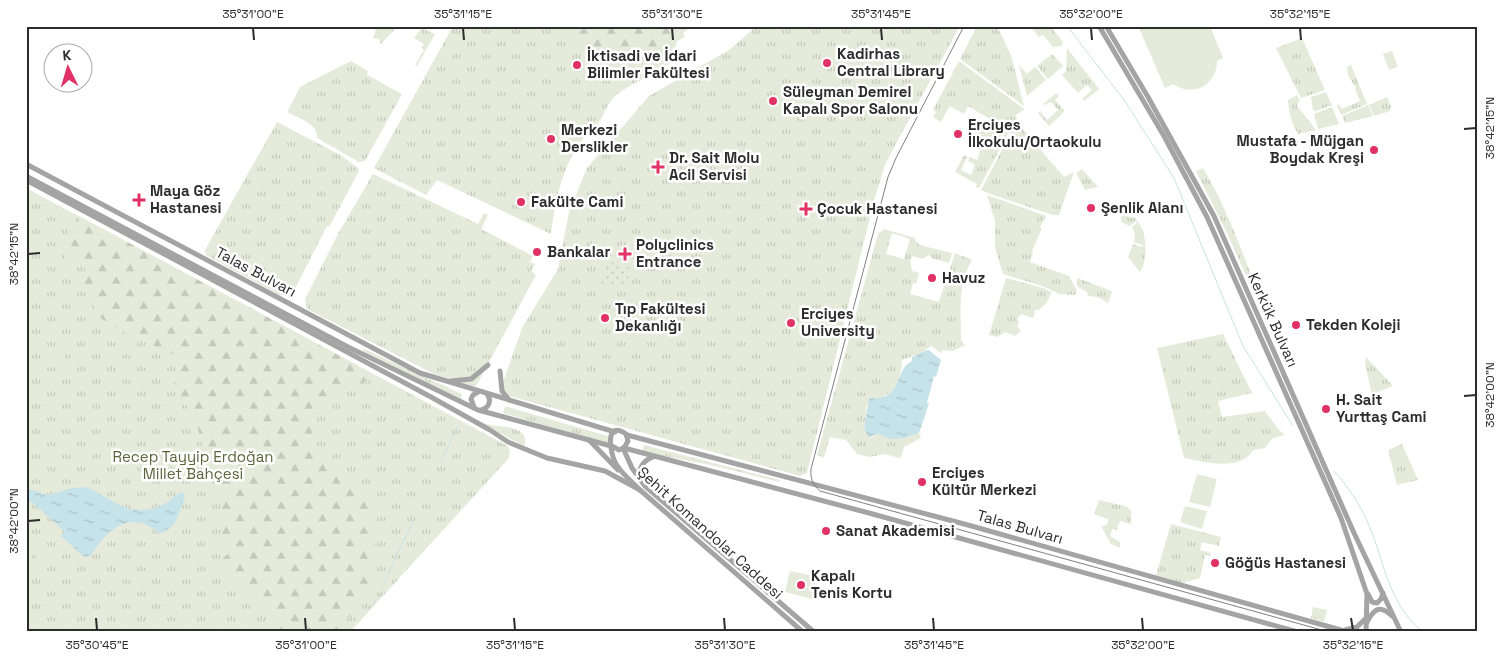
<svg xmlns="http://www.w3.org/2000/svg" width="1504" height="658" viewBox="0 0 1504 658" font-family="'Space Grotesk',sans-serif">
  <defs>
    <pattern id="grass-tufts" width="24" height="20" patternUnits="userSpaceOnUse" patternTransform="scale(1.25)"><rect width="24" height="20" fill="#e6eada"/><path d="M3 7l-1-3M5 7V3M7 7l1-3M15 17l-1-3M17 17v-4M19 17l1-3" fill="none" stroke="#c5c9bb"/></pattern>
    <pattern id="forest-firs" width="22" height="20" patternUnits="userSpaceOnUse" patternTransform="scale(1.25)"><rect width="22" height="20" fill="#e6eada"/><path d="M5 1l3.5 6h-7zM16 11l3.5 6h-7z" fill="#c5c9bb"/></pattern>
    <pattern id="garden-dots" width="8" height="8" patternUnits="userSpaceOnUse" patternTransform="scale(1.25)"><rect width="8" height="8" fill="#e6eada"/><path d="M2 2h.1M6 6h.1" fill="none" stroke="#c5c9bb" stroke-width="1.8" stroke-linecap="round"/></pattern>
    <pattern id="water-ripples" width="26" height="14" patternUnits="userSpaceOnUse" patternTransform="scale(1.25)"><rect width="26" height="14" fill="#c6e3e9"/><path d="M2 4q2-2 4 0t4 0M15 11q2-2 4 0t4 0" fill="none" stroke="#aac3c8"/></pattern>
  </defs>
  <rect width="100%" height="100%" fill="#fff"/>
  <g fill="url(#grass-tufts)" fill-rule="evenodd">
    <path d="M376,26H391L395,29L381,44L379,39L373,38L375,33Z"/>
    <path d="M453,26H685L688,29L683,33L685,37L677,41L672,62C655,75 632,82 616,95C607,103 604,115 598,124C593,130 586,134 582,140C562,167 555,202 551,234L437,180L426,195L374,168Z"/>
    <path d="M753,26H960L892,151L885,165L875,197L807,473L800,476L502,394L501,388L522,328L558,269L569,212L587,168L649,96L729,50L751,31Z"/>
    <path d="M977,26H997L1011,55L1024,106L960,59Z"/>
    <path d="M1030,26H1050L1063,42L1062,46L1053,47L1043,35L1039,37Z"/>
    <path d="M421,29H424L435,34L417,66L415,65L424,50L421,48L424,44L414,38Z"/>
    <path d="M1302,38L1325,90L1301,98L1276,48Z"/>
    <path d="M1067,48L1099,89L1084,101L1082,99L1092,90L1087,85L1078,93L1062,75L1066,71Z"/>
    <path d="M1052,54L1063,66L1048,79L1037,66Z"/>
    <path d="M351,61L368,71L367,75L402,94L365,161L359,162L317,138C318,123 298,118 287,112L300,87Z"/>
    <path d="M959,61L1024,109L1015,116L1018,119L1015,121L979,188L976,187L977,184L955,172L964,155L967,157L961,170L971,175L975,165L968,161L970,157L977,160L982,145L969,138L968,140L966,139L973,126L980,129L988,125L994,128L997,123L954,98L941,122L933,117L936,112L933,110Z"/>
    <path d="M1019,65L1027,74L1035,67L1046,80L1027,96Z"/>
    <path d="M1351,65L1367,104L1341,115L1337,106L1338,104L1342,109L1360,101L1355,89L1356,88L1348,75L1347,67Z"/>
    <path d="M1326,92L1332,105L1316,111L1313,110L1311,97Z"/>
    <path d="M1056,93L1059,96L1055,100L1065,111L1049,126L1038,113L1040,111L1047,120L1058,110L1051,102L1045,105L1043,104Z"/>
    <path d="M1297,95L1300,101L1297,104V106L1316,130L1298,134C1291,123 1289,112 1288,100Z"/>
    <path d="M1387,97L1391,106L1390,111L1374,116L1369,105Z"/>
    <path d="M1368,105L1373,116L1345,123L1342,116Z"/>
    <path d="M1332,107L1339,124L1318,129L1314,114Z"/>
    <path d="M277,122L342,156L358,168L359,171L329,227L327,226L295,289C290,294 286,296 279,295L206,255L205,250Z"/>
    <path d="M1020,126L1064,177L1074,172L1059,215H1053L990,194L981,190L1014,127Z"/>
    <path d="M1203,168C1229,211 1245,261 1264,308L1261,309L1226,231L1196,171Z"/>
    <path d="M1082,169L1098,187L1085,190L1076,173Z"/>
    <path d="M373,174L478,224L484,213L488,215L481,229L533,256L530,262L535,264L531,271L536,275L476,386H470L434,374L307,309L305,299L338,234Z"/>
    <path d="M26,188L508,446L510,451L509,458L350,632H26Z"/>
    <path d="M987,195L1046,216L1040,227L1042,228L1032,251L1033,252L1030,262L1069,276L1077,291L1075,295L1059,294L1045,287L1003,274L995,248V221Z"/>
    <path d="M1121,215L1135,218C1147,229 1149,259 1140,272L1128,257L1133,244L1142,247L1143,245L1134,242L1135,234L1132,227L1137,223L1136,221L1130,226L1121,222Z"/>
    <path d="M884,229L915,238V240L919,245L952,253L949,263L931,258L929,255L922,259L913,256L910,260L912,271L919,273L916,284L913,283L910,294L939,302L955,253L972,260C957,285 961,312 961,340L965,345L953,351L943,350L941,353L931,346L921,353L902,360C901,374 899,389 885,396C879,399 874,400 867,405L864,427L871,437L879,434L905,438L919,433L921,438L904,447L901,457L899,458L885,454L869,457L857,454L846,440L830,437L824,458L817,455L878,234ZM892,233L910,239L904,259L886,254Z"/>
    <path d="M1006,278L1043,288L1052,292L1047,302L1039,310H1035L1034,316L1032,318L1022,314L1017,318L1019,322L1017,326L1021,331L1015,336L1005,332L998,337L989,335Z"/>
    <path d="M1077,278L1112,291L1108,303L1098,297L1088,296L1087,292L1077,286Z"/>
    <path d="M1223,334L1252,393L1218,401L1222,417L1265,411L1278,429L1285,435C1272,438 1272,438 1265,448L1253,450C1241,472 1204,462 1184,458L1157,348Z"/>
    <path d="M364,349L462,394L461,399L440,390L362,351Z"/>
    <path d="M1366,357L1393,386L1372,394L1365,364Z"/>
    <path d="M505,406L611,437L609,444L503,413Z"/>
    <path d="M477,421C484,423 490,425 497,426C508,427 531,429 524,446Z"/>
    <path d="M1402,444L1418,480L1397,485L1388,450Z"/>
    <path d="M644,445L780,480L779,482L711,465L642,452Z"/>
    <path d="M1099,500L1128,507L1131,511V524L1120,521L1117,528L1118,530L1112,529L1110,536L1120,542V548L1111,544L1101,526L1107,525L1108,519L1094,514Z"/>
    <path d="M1171,524L1221,537L1219,546L1202,542L1200,550L1211,553L1210,556L1205,555L1200,578L1182,583L1156,575Z"/>
    <path d="M1313,607L1327,610L1324,622L1311,618Z"/>
  </g>
  <g fill="url(#forest-firs)">
    <path d="M564,26H672V27L663,58L637,71L562,29Z"/>
    <path d="M79,216L368,371L364,383C333,389 297,417 318,452C326,467 348,475 359,490C364,495 370,502 372,509C376,524 376,578 370,592C367,600 342,624 335,632H272L278,622L224,567L221,560L231,551L222,538L221,504L216,468L211,458L204,452L195,418L173,387L179,357L122,331L97,316L92,302L99,299L80,287L86,269L66,259C60,243 70,229 79,216Z"/>
  </g>
  <path fill="url(#garden-dots)" d="M608,261L631,268L624,290L621,287L601,283Z"/>
  <g fill="#e6eada">
    <path d="M1138,26H1210L1223,58L1217,61C1217,85 1193,98 1173,84L1165,88Z"/>
    <path d="M1392,51L1398,67L1389,70L1383,54Z"/>
    <path d="M954,97L969,105L964,114L949,106Z"/>
    <path d="M794,344L801,364L777,372L770,351Z"/>
    <path d="M64,347L65,365L41,368L40,349Z"/>
    <path d="M1197,474L1217,479L1210,507L1189,502Z"/>
    <path d="M1185,506L1207,511L1202,529L1180,522Z"/>
    <path d="M47,543L48,562L37,563L35,544Z"/>
    <path d="M790,571L818,577L812,599L785,592Z"/>
  </g>
  <g fill="url(#water-ripples)">
    <path d="M927,350H929L941,360L936,377L934,376L927,403L929,404L919,433L905,438L889,439L879,434L868,437L864,427L869,399L871,398C903,401 894,369 912,361V357Z"/>
    <path d="M84,487C96,490 101,495 112,501C129,512 150,513 168,502C172,499 176,495 181,492L184,494L185,498C177,514 179,527 160,533C156,531 151,527 147,525C120,514 103,538 90,556L84,557L61,536L65,532L31,501L28,504L26,502V488L48,495L72,488Z"/>
  </g>
  <g fill="none" stroke-linecap="round" stroke-linejoin="round">
    <g stroke="#c6e3e9" stroke-width="1">
      <path d="M1067,26L1124,100L1174,178L1243,346L1293,426"/>
      <path d="M441,461L458,426"/>
      <path d="M1334,471C1348,486 1360,505 1368,523C1385,562 1387,603 1423,632"/>
      <path d="M384,582L414,519"/>
      <path d="M372,607L376,599"/>
    </g>
    <g stroke="#a4a4a4" stroke-width="5">
      <path d="M1099,26L1164,136L1207,217L1326,484L1341,518L1367,594L1366,632"/>
      <path d="M1106,26L1148,97L1214,216L1354,533L1401,632"/>
      <path d="M26,164L420,373L615,432"/>
      <path d="M26,176L350,348L478,410L611,446"/>
      <path d="M26,180L431,397L490,430L508,442L547,458L605,471L640,490"/>
      <path d="M500,371L502,391L509,400"/>
      <path d="M451,381L471,379L488,365"/>
      <path d="M474,407L471,399L473,395L478,392"/>
      <path d="M481,410C489,408 492,401 487,394"/>
      <path d="M627,435L968,525L1348,632"/>
      <path d="M589,440L618,470"/>
      <path d="M612,446L619,450L624,448L628,441L626,434C604,419 610,454 616,464C622,474 632,482 640,490L803,632"/>
      <path d="M623,448L632,468L645,486L814,632"/>
      <path d="M624,448L869,513L1298,632"/>
      <path d="M640,480C638,469 642,461 653,457"/>
      <path d="M1368,594L1372,602L1377,603L1381,599L1383,593"/>
      <path d="M1367,622C1374,609 1380,604 1392,616"/>
      <path d="M1345,630L1357,627L1366,618"/>
    </g>
    <path stroke="#818181" stroke-width="1" d="M964,26L896,158L888,177L811,469C810,478 813,485 820,491L1329,632"/>
  </g>
  <path fill="none" stroke="#2c2c2c" stroke-width="2" d="M253,28L254,40M463,28L464,40M672,28L673,40M881,28L882,40M1091,28L1092,40M1300,28L1301,40M1464,129L1476,128M28,254L40,253M1464,396L1476,395M28,521L40,520M96,618L97,630M305,618L306,630M514,618L515,630M724,618L725,630M933,618L934,630M1142,618L1143,630M1351,618L1353,630"/>
  <g fill="#e03265" stroke="#fff" stroke-width="2">
    <circle cx="827" cy="63" r="5"/>
    <circle cx="577" cy="65" r="5"/>
    <circle cx="773" cy="101" r="5"/>
    <circle cx="958" cy="134" r="5"/>
    <circle cx="551" cy="139" r="5"/>
    <circle cx="1374" cy="150" r="5"/>
    <path d="M655.5 159.5h5v5h5v5h-5v5h-5v-5h-5v-5h5z"/>
    <path d="M136.5 192.5h5v5h5v5h-5v5h-5v-5h-5v-5h5z"/>
    <circle cx="521" cy="202" r="5"/>
    <circle cx="1091" cy="208" r="5"/>
    <path d="M803.5 201.5h5v5h5v5h-5v5h-5v-5h-5v-5h5z"/>
    <circle cx="537" cy="252" r="5"/>
    <path d="M622.5 246.5h5v5h5v5h-5v5h-5v-5h-5v-5h5z"/>
    <circle cx="932" cy="278" r="5"/>
    <circle cx="605" cy="318" r="5"/>
    <circle cx="791" cy="323" r="5"/>
    <circle cx="1296" cy="325" r="5"/>
    <circle cx="1326" cy="409" r="5"/>
    <circle cx="922" cy="482" r="5"/>
    <circle cx="826" cy="531" r="5"/>
    <circle cx="1215" cy="563" r="5"/>
    <circle cx="801" cy="585" r="5"/>
  </g>
  <g text-anchor="middle" stroke-width="5" stroke-linejoin="round" paint-order="stroke">
    <g font-size="15" font-weight="bold" fill="#2c2c2c" stroke="#fff" text-anchor="start">
      <text x="837" y="59">Kadirhas<tspan x="837" dy="17">Central Library</tspan></text>
      <text x="587" y="61">İktisadi ve İdari<tspan x="587" dy="17">Bilimler Fakültesi</tspan></text>
      <text x="783" y="97">Süleyman Demirel<tspan x="783" dy="17">Kapalı Spor Salonu</tspan></text>
      <text x="968" y="130">Erciyes<tspan x="968" dy="17">İlkokulu/Ortaokulu</tspan></text>
      <text x="561" y="135">Merkezi<tspan x="561" dy="17">Derslikler</tspan></text>
      <text x="1364" y="146" text-anchor="end">Mustafa - Müjgan<tspan x="1364" dy="17">Boydak Kreşi</tspan></text>
      <text x="669" y="163">Dr. Sait Molu<tspan x="669" dy="17">Acil Servisi</tspan></text>
      <text x="150" y="196">Maya Göz<tspan x="150" dy="17">Hastanesi</tspan></text>
      <text x="531" y="207">Fakülte Cami</text>
      <text x="1101" y="213">Şenlik Alanı</text>
      <text x="817" y="214">Çocuk Hastanesi</text>
      <text x="636" y="250">Polyclinics<tspan x="636" dy="17">Entrance</tspan></text>
      <text x="547" y="257">Bankalar</text>
      <text x="942" y="283">Havuz</text>
      <text x="615" y="314">Tıp Fakültesi<tspan x="615" dy="17">Dekanlığı</tspan></text>
      <text x="801" y="319">Erciyes<tspan x="801" dy="17">University</tspan></text>
      <text x="1306" y="330">Tekden Koleji</text>
      <text x="1336" y="405">H. Sait<tspan x="1336" dy="17">Yurttaş Cami</tspan></text>
      <text x="932" y="478">Erciyes<tspan x="932" dy="17">Kültür Merkezi</tspan></text>
      <text x="836" y="536">Sanat Akademisi</text>
      <text x="1225" y="568">Göğüs Hastanesi</text>
      <text x="811" y="581">Kapalı<tspan x="811" dy="17">Tenis Kortu</tspan></text>
    </g>
    <g font-size="15" fill="#2c2c2c" stroke="#fff">
      <text transform="translate(256 272) rotate(28)" y="5">Talas Bulvarı</text>
      <text transform="translate(1273 320) rotate(66)" y="5">Kerkük Bulvarı</text>
      <text transform="translate(1020 527) rotate(16)" y="5">Talas Bulvarı</text>
      <text transform="translate(710 533) rotate(42)" y="5">Şehit Komandolar Caddesi</text>
    </g>
    <g font-size="15" fill="#59663b" stroke="#fff">
      <text x="193" y="462">Recep Tayyip Erdoğan<tspan x="193" dy="17">Millet Bahçesi</tspan></text>
    </g>
  </g>
  <rect width="1504" height="658" fill="none" stroke="#ffffff" stroke-width="55"/>
  <g transform="translate(68 68) rotate(355)"><circle r="24" fill="#ffffff" stroke="#ababab"/>
  <path d="M0-4L9 19L0 12L-9 19Z" fill="#e03265"/>
  <text y="-8" font-size="14" font-weight="bold" text-anchor="middle" fill="#2c2c2c">K</text>
  </g>
  <rect x="28" y="28" width="1448" height="602" fill="none" stroke="#2c2c2c" stroke-width="2"/>
  <g font-size="12" text-anchor="middle" fill="#2c2c2c">
    <text x="253" y="18">35°31'00"E</text>
    <text x="463" y="18">35°31'15"E</text>
    <text x="672" y="18">35°31'30"E</text>
    <text x="881" y="18">35°31'45"E</text>
    <text x="1091" y="18">35°32'00"E</text>
    <text x="1300" y="18">35°32'15"E</text>
    <text transform="translate(1490 128) rotate(-90)" y="4">38°42'15"N</text>
    <text transform="translate(14 254) rotate(-90)" y="4">38°42'15"N</text>
    <text transform="translate(1490 395) rotate(-90)" y="4">38°42'00"N</text>
    <text transform="translate(14 521) rotate(-90)" y="4">38°42'00"N</text>
    <text x="97" y="649">35°30'45"E</text>
    <text x="306" y="649">35°31'00"E</text>
    <text x="515" y="649">35°31'15"E</text>
    <text x="725" y="649">35°31'30"E</text>
    <text x="934" y="649">35°31'45"E</text>
    <text x="1143" y="649">35°32'00"E</text>
    <text x="1353" y="649">35°32'15"E</text>
  </g>
</svg>
